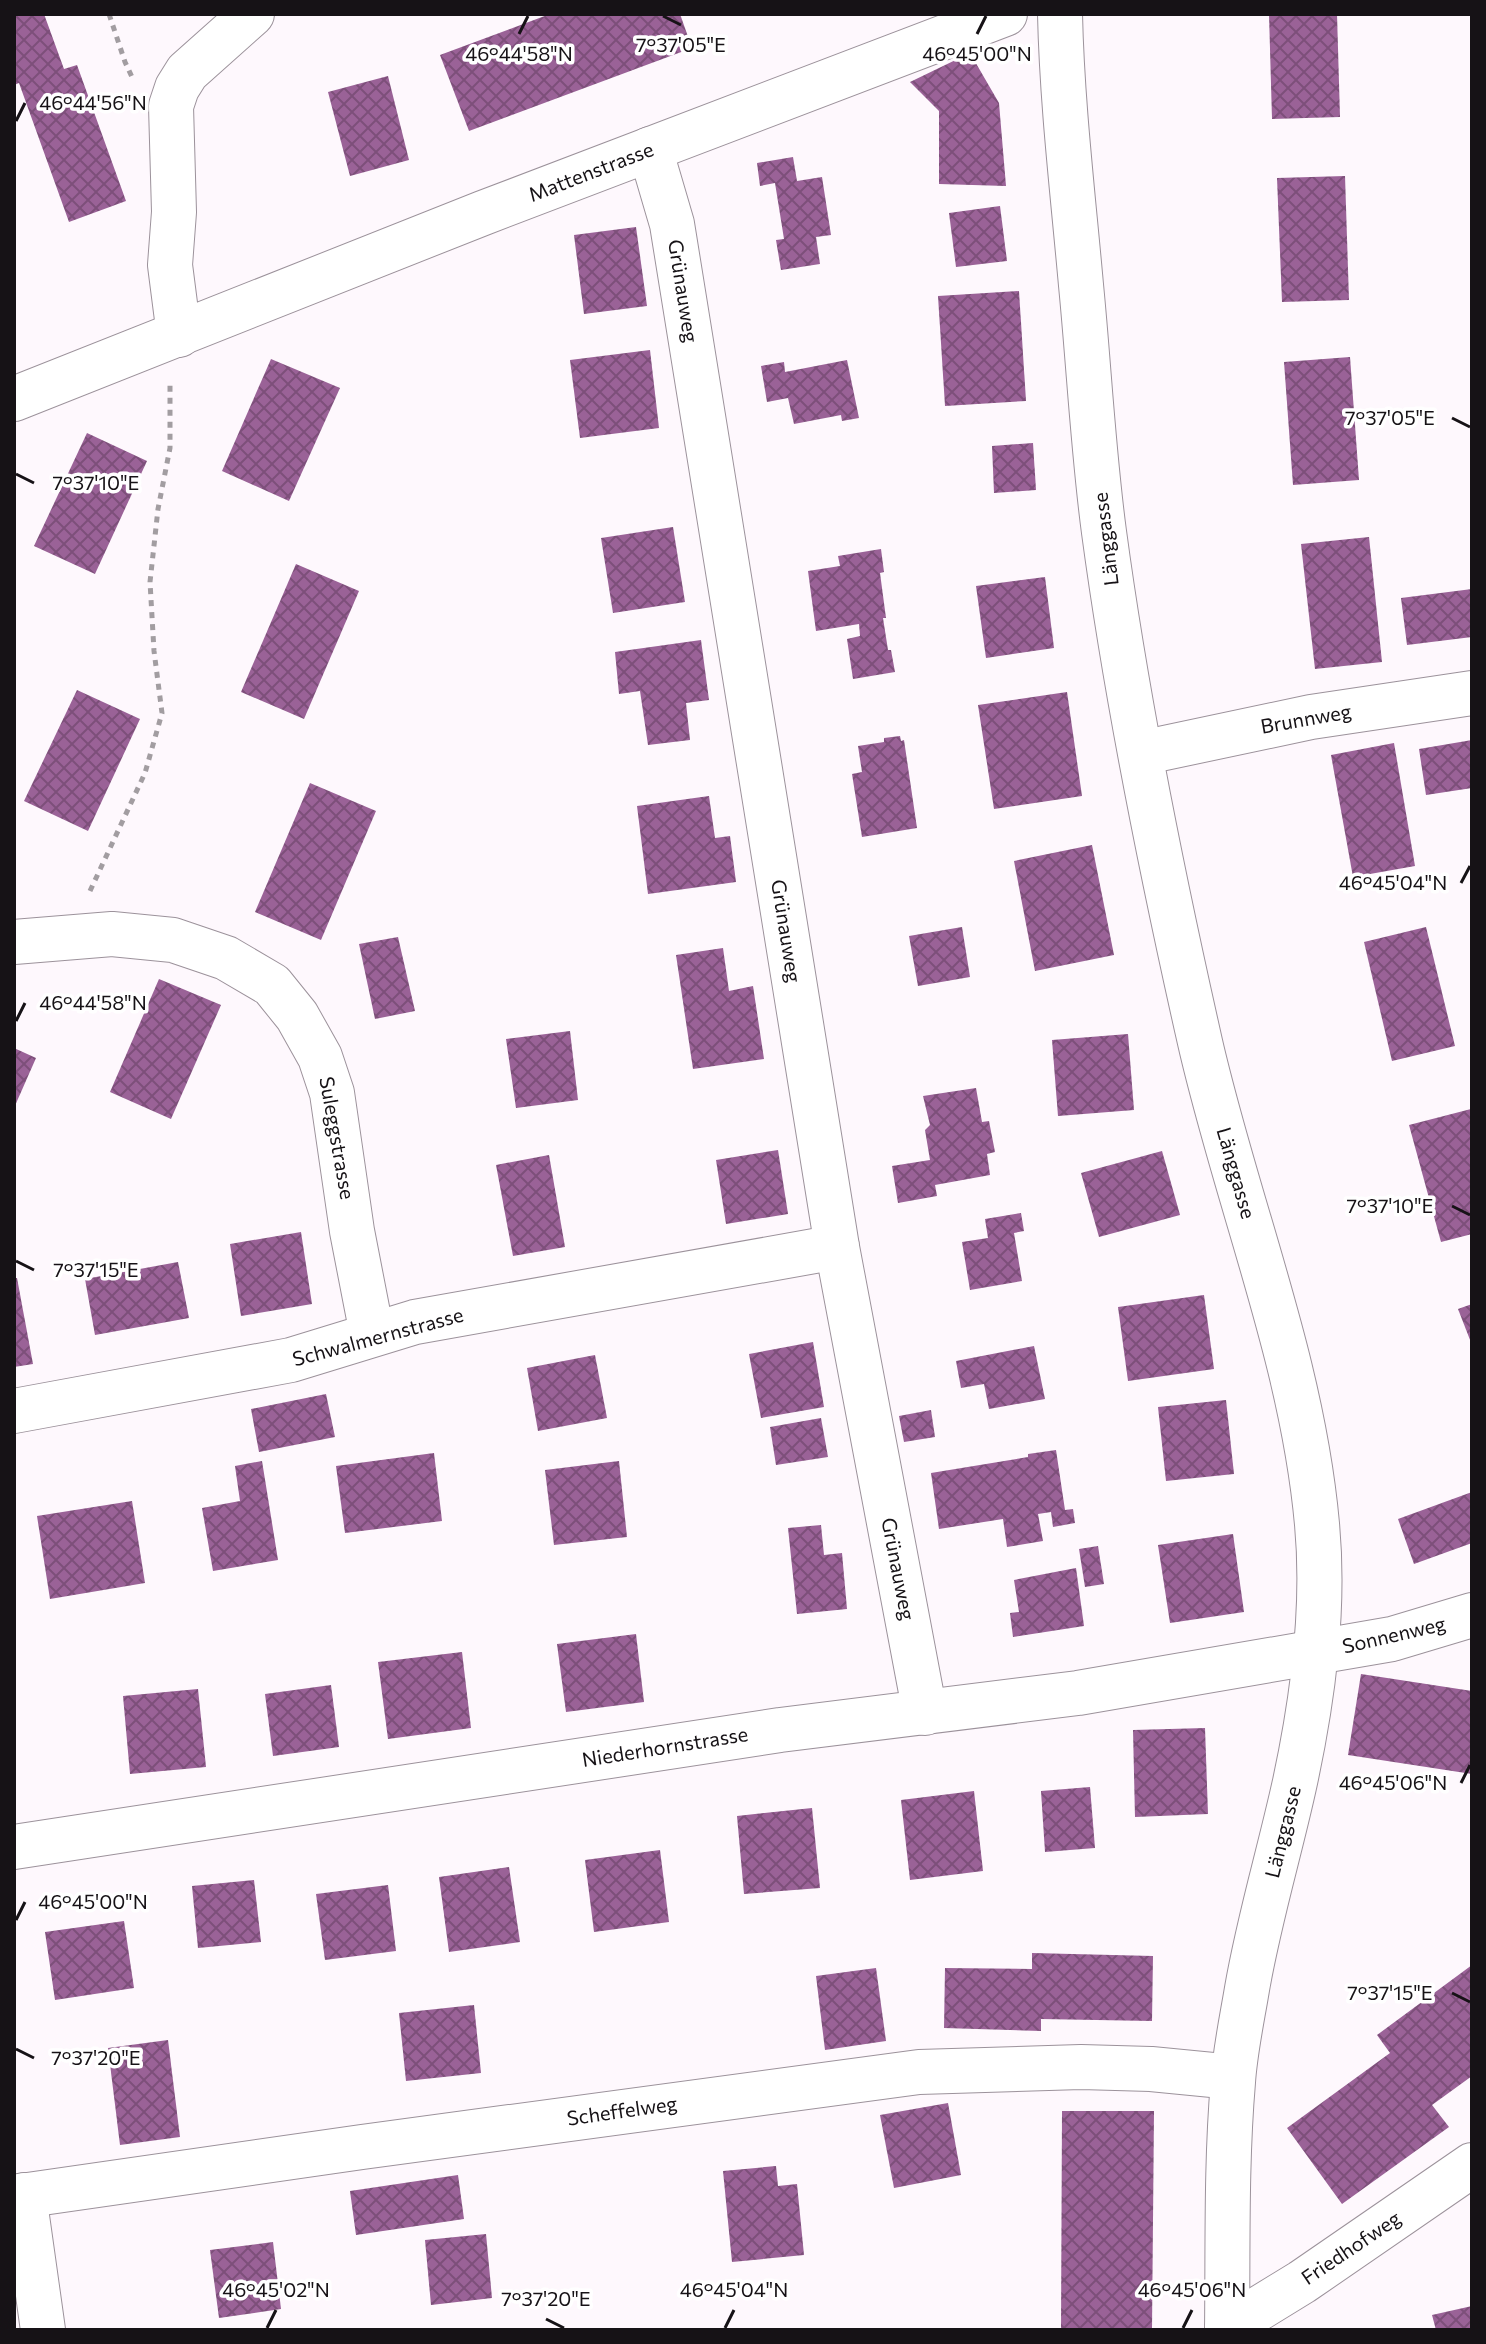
<svg xmlns="http://www.w3.org/2000/svg" width="1486" height="2344" viewBox="0 0 1486 2344" font-family="Commissioner,sans-serif">
  <defs>
    <pattern id="building-cross-hatch" width="8" height="8" patternUnits="userSpaceOnUse" patternTransform="scale(2)"><rect width="8" height="8" fill="#9a6297"/><path d="M0 0l8 8M0 8l8-8" fill="none" stroke="#7d4f7a"/></pattern>
  </defs>
  <rect width="100%" height="100%" fill="#fef8fd"/>
  <g fill="url(#building-cross-hatch)">
    <path d="M14,14H44L64,69L77,65L126,201L69,222L19,83L14,85Z"/>
    <path d="M550,14H680L692,48L469,131L440,55Z"/>
    <path d="M1269,14H1337L1340,117L1272,119Z"/>
    <path d="M970,53L999,103L1006,186L939,184V111L910,82Z"/>
    <path d="M388,76L409,160L350,176L328,92Z"/>
    <path d="M793,157L797,181L822,177L831,235L816,237L820,264L781,270L776,240L784,239L775,183L760,186L757,163Z"/>
    <path d="M1345,176L1349,300L1282,302L1277,178Z"/>
    <path d="M1000,206L1007,261L956,267L949,213Z"/>
    <path d="M636,227L647,306L584,314L574,235Z"/>
    <path d="M1019,291L1026,401L945,406L938,296Z"/>
    <path d="M650,350L659,428L580,438L570,360Z"/>
    <path d="M1350,357L1359,480L1293,485L1284,362Z"/>
    <path d="M271,359L340,388L289,501L222,471Z"/>
    <path d="M847,360L859,418L842,421L841,415L794,424L788,398L767,402L761,366L784,362L785,372Z"/>
    <path d="M87,433L147,461L95,574L34,546Z"/>
    <path d="M1033,443L1036,490L994,493L992,446Z"/>
    <path d="M673,527L685,602L613,613L601,538Z"/>
    <path d="M1369,537L1382,662L1315,669L1301,544Z"/>
    <path d="M881,549L884,572L880,573L886,618H883L888,650H891L895,672L853,679L847,639L860,636L859,624L816,631L808,571L840,566L838,556Z"/>
    <path d="M296,564L359,591L304,719L241,692Z"/>
    <path d="M1045,577L1054,648L986,658L976,586Z"/>
    <path d="M1472,589V637L1407,645L1401,598Z"/>
    <path d="M701,640L709,700L686,703L690,740L648,745L640,691L619,694L615,652Z"/>
    <path d="M77,690L140,719L88,831L24,801Z"/>
    <path d="M1067,692L1082,796L994,809L978,705Z"/>
    <path d="M900,736L901,741L904,740L917,828L862,837L852,774L862,772L858,746L884,742V738Z"/>
    <path d="M1472,740V788L1426,795L1419,749Z"/>
    <path d="M1394,743L1415,866L1353,877L1331,755Z"/>
    <path d="M310,783L376,811L321,940L255,912Z"/>
    <path d="M709,796L715,838L730,836L736,882L648,894L637,806Z"/>
    <path d="M1092,845L1114,955L1035,971L1014,861Z"/>
    <path d="M962,927L970,977L918,986L909,936Z"/>
    <path d="M1426,927L1455,1046L1392,1061L1364,942Z"/>
    <path d="M398,937L415,1011L375,1019L359,944Z"/>
    <path d="M723,948L729,991L753,986L764,1059L693,1069L676,955Z"/>
    <path d="M159,979L221,1005L171,1119L110,1092Z"/>
    <path d="M570,1031L578,1100L516,1108L506,1039Z"/>
    <path d="M1128,1034L1134,1110L1058,1116L1052,1040Z"/>
    <path d="M14,1048L36,1058L14,1108Z"/>
    <path d="M976,1088L982,1122L989,1121L995,1152L987,1154L990,1175L935,1185L937,1196L898,1203L892,1166L930,1160L925,1130L930,1125L923,1096Z"/>
    <path d="M1471,1109L1472,1234L1441,1242L1409,1125Z"/>
    <path d="M778,1150L788,1214L726,1224L716,1160Z"/>
    <path d="M1162,1151L1180,1215L1099,1237L1081,1173Z"/>
    <path d="M549,1155L565,1247L513,1256L496,1165Z"/>
    <path d="M1021,1213L1024,1231L1014,1233L1022,1281L970,1290L962,1242L988,1238L985,1219Z"/>
    <path d="M301,1232L312,1304L241,1316L230,1244Z"/>
    <path d="M178,1262L189,1318L95,1335L85,1279Z"/>
    <path d="M14,1278H17L33,1364L14,1367Z"/>
    <path d="M1204,1295L1214,1369L1128,1381L1118,1307Z"/>
    <path d="M1472,1304V1345L1458,1309Z"/>
    <path d="M813,1342L824,1407L761,1418L749,1354Z"/>
    <path d="M1034,1346L1045,1399L989,1409L984,1384L961,1388L956,1361Z"/>
    <path d="M595,1355L607,1418L538,1431L527,1368Z"/>
    <path d="M326,1394L335,1437L259,1452L251,1409Z"/>
    <path d="M1226,1400L1234,1474L1166,1481L1158,1407Z"/>
    <path d="M931,1410L935,1437L904,1442L899,1416Z"/>
    <path d="M821,1418L828,1457L776,1465L770,1427Z"/>
    <path d="M1056,1450L1065,1510L1073,1509L1075,1523L1053,1527L1051,1512L1038,1514L1043,1541L1007,1547L1003,1519L939,1529L931,1473L1028,1457V1454Z"/>
    <path d="M434,1453L442,1521L345,1533L336,1466Z"/>
    <path d="M262,1461L278,1560L213,1571L202,1508L240,1501L235,1466Z"/>
    <path d="M619,1461L627,1537L554,1545L545,1470Z"/>
    <path d="M1472,1492V1543L1414,1564L1398,1519Z"/>
    <path d="M132,1501L145,1583L50,1599L37,1516Z"/>
    <path d="M821,1525L824,1555L842,1553L847,1609L797,1614L788,1528Z"/>
    <path d="M1233,1534L1244,1612L1170,1623L1158,1545Z"/>
    <path d="M1098,1546L1104,1584L1085,1587L1079,1549Z"/>
    <path d="M1076,1568L1084,1626L1013,1637L1010,1613L1019,1612L1014,1580Z"/>
    <path d="M636,1634L644,1702L566,1712L557,1644Z"/>
    <path d="M462,1652L471,1728L388,1739L378,1662Z"/>
    <path d="M1361,1674L1472,1691V1774L1348,1755Z"/>
    <path d="M331,1685L339,1747L273,1756L265,1694Z"/>
    <path d="M198,1689L206,1767L130,1774L123,1696Z"/>
    <path d="M1205,1728L1208,1814L1135,1817L1133,1730Z"/>
    <path d="M1090,1787L1095,1848L1045,1852L1041,1791Z"/>
    <path d="M974,1791L983,1871L910,1880L901,1800Z"/>
    <path d="M812,1808L820,1888L744,1894L737,1816Z"/>
    <path d="M660,1850L669,1922L594,1932L585,1860Z"/>
    <path d="M509,1867L520,1942L449,1952L439,1877Z"/>
    <path d="M254,1880L261,1942L198,1948L192,1886Z"/>
    <path d="M388,1885L396,1951L325,1960L316,1894Z"/>
    <path d="M124,1921L134,1988L55,2000L45,1932Z"/>
    <path d="M1032,1953L1153,1956L1152,2021L1041,2019V2031L944,2028L945,1968L1032,1969Z"/>
    <path d="M1472,1965V2076L1432,2105L1449,2127L1342,2204L1287,2128L1390,2053L1377,2035Z"/>
    <path d="M876,1968L886,2041L825,2050L816,1976Z"/>
    <path d="M474,2005L481,2073L406,2081L399,2013Z"/>
    <path d="M168,2040L180,2137L120,2145L108,2048Z"/>
    <path d="M948,2103L961,2175L894,2188L880,2115Z"/>
    <path d="M1062,2111H1154L1152,2330H1061Z"/>
    <path d="M776,2166L778,2186L797,2184L804,2255L732,2262L723,2171Z"/>
    <path d="M458,2175L464,2219L356,2235L350,2191Z"/>
    <path d="M486,2234L492,2298L431,2305L425,2240Z"/>
    <path d="M273,2242L281,2309L219,2318L210,2250Z"/>
    <path d="M1472,2306V2330H1436L1432,2315Z"/>
  </g>
  <g fill="none" stroke-linecap="round" stroke-linejoin="round">
    <g stroke="#9c929b" stroke-width="46">
      <g id="minor">
        <path d="M650,149L672,224L837,1247L925,1713"/>
        <path d="M179,335L170,265L174,212L171,106L177,88L187,72L252,14"/>
        <path d="M1141,753L1311,717L1472,693"/>
        <path d="M14,942L112,934L173,940L226,958L272,985L297,1016L320,1057L332,1093L352,1231L372,1334"/>
        <path d="M14,1411L291,1360L415,1322L837,1247"/>
        <path d="M14,1847L780,1730L1078,1693L1392,1639L1472,1615"/>
        <path d="M24,2195L43,2330"/>
        <path d="M14,2197L362,2147L919,2072L1081,2067L1151,2069L1233,2077"/>
        <path d="M1227,2328L1302,2282L1472,2165"/>
      </g>
    </g>
    <g stroke="#9c929b" stroke-width="46">
      <g id="tertiary">
        <path d="M1060,14C1062,104 1073,195 1081,285C1089,367 1093,450 1104,532C1127,703 1162,874 1200,1042C1237,1204 1302,1358 1317,1524C1325,1610 1313,1698 1295,1782C1280,1851 1259,1919 1247,1989C1242,2019 1235,2051 1233,2082C1226,2164 1228,2247 1227,2330"/>
        <path d="M14,399L483,213L1005,14"/>
      </g>
    </g>
    <g stroke="#a29da1" stroke-width="5" stroke-dasharray="6 6" stroke-linecap="butt">
      <path d="M109,14L125,62L132,77"/>
      <path d="M90,891L145,773L162,713L154,651L150,582L158,509L170,448V382"/>
    </g>
    <use href="#minor" stroke="#fff" stroke-width="44"/>
    <use href="#tertiary" stroke="#fff" stroke-width="44"/>
  </g>
  <path fill="none" stroke="#161216" stroke-width="3" d="M663,16L681,25M519,34L528,16M977,34L986,16M16,121L25,103M1452,418L1470,427M16,474L34,483M1461,883L1470,866M16,1021L25,1003M1452,1206L1470,1215M16,1261L34,1270M1461,1783L1470,1765M16,1920L25,1902M1452,1993L1470,2002M16,2049L34,2058M546,2319L564,2328M267,2328L276,2310M725,2328L734,2310M1183,2328L1192,2310"/>
  <g text-anchor="middle" stroke-width="7" stroke-linejoin="round" paint-order="stroke">
    <g font-size="20" fill="#161216" stroke="#fff">
      <text transform="translate(591 172) rotate(-21)" y="7">Mattenstrasse</text>
      <text transform="translate(683 291) rotate(81)" y="7">Grünauweg</text>
      <text transform="translate(1106 539) rotate(-97)" y="7">Länggasse</text>
      <text transform="translate(1306 719) rotate(-10)" y="7">Brunnweg</text>
      <text transform="translate(786 931) rotate(81)" y="7">Grünauweg</text>
      <text transform="translate(337 1138) rotate(80)" y="7">Suleggstrasse</text>
      <text transform="translate(1236 1173) rotate(74)" y="7">Länggasse</text>
      <text transform="translate(378 1337) rotate(-15)" y="7">Schwalmernstrasse</text>
      <text transform="translate(898 1569) rotate(79)" y="7">Grünauweg</text>
      <text transform="translate(1394 1635) rotate(-13)" y="7">Sonnenweg</text>
      <text transform="translate(665 1747) rotate(-9)" y="7">Niederhornstrasse</text>
      <text transform="translate(1283 1832) rotate(-76)" y="7">Länggasse</text>
      <text transform="translate(622 2111) rotate(-8)" y="7">Scheffelweg</text>
      <text transform="translate(1351 2248) rotate(-34)" y="7">Friedhofweg</text>
    </g>
  </g>
  <g font-size="20" text-anchor="middle" fill="#161216" stroke="#fff" stroke-width="7" stroke-linejoin="round" paint-order="stroke">
    <text x="681" y="52">7°37'05"E</text>
    <text x="519" y="61">46°44'58"N</text>
    <text x="977" y="61">46°45'00"N</text>
    <text x="93" y="110">46°44'56"N</text>
    <text x="1390" y="425">7°37'05"E</text>
    <text x="96" y="490">7°37'10"E</text>
    <text x="1393" y="890">46°45'04"N</text>
    <text x="93" y="1010">46°44'58"N</text>
    <text x="1390" y="1213">7°37'10"E</text>
    <text x="96" y="1277">7°37'15"E</text>
    <text x="1393" y="1790">46°45'06"N</text>
    <text x="93" y="1909">46°45'00"N</text>
    <text x="1390" y="2000">7°37'15"E</text>
    <text x="96" y="2065">7°37'20"E</text>
    <text x="276" y="2297">46°45'02"N</text>
    <text x="734" y="2297">46°45'04"N</text>
    <text x="1192" y="2297">46°45'06"N</text>
    <text x="546" y="2306">7°37'20"E</text>
  </g>
  <rect width="1486" height="2344" fill="none" stroke="#161216" stroke-width="32"/>
</svg>
